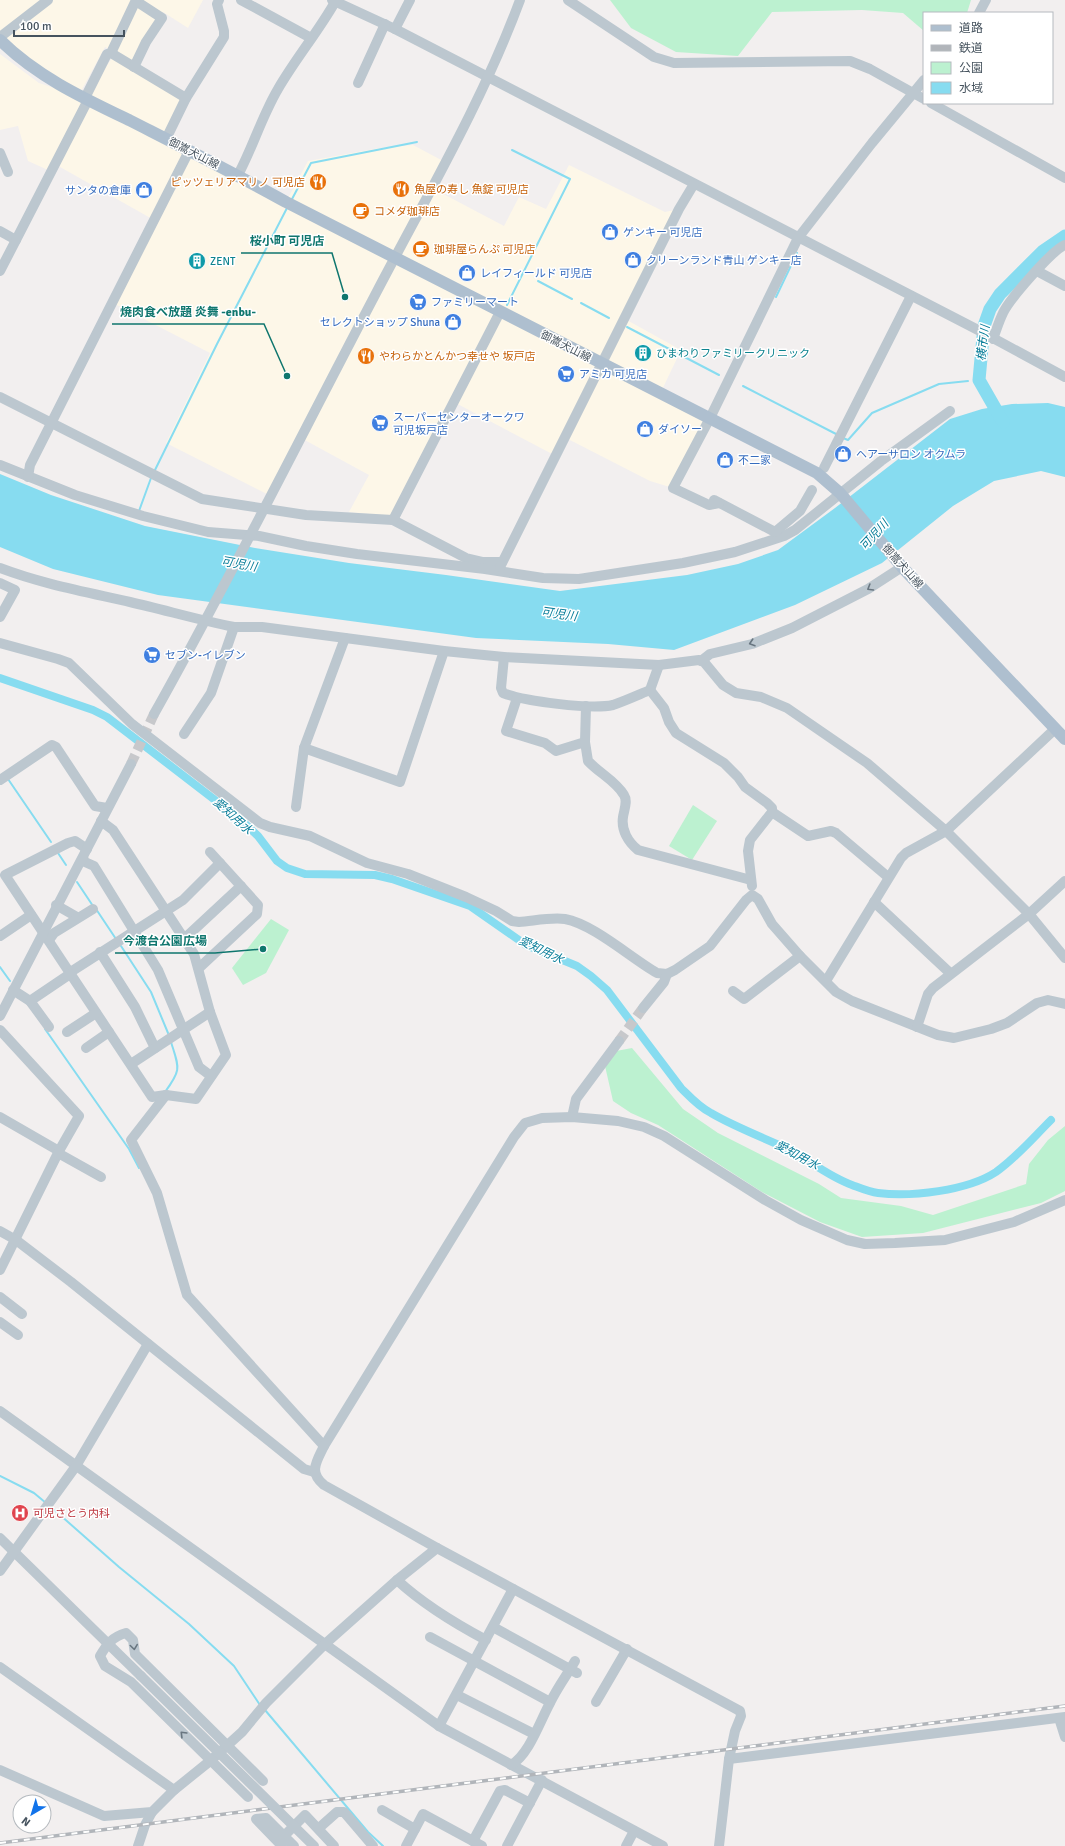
<svg xmlns="http://www.w3.org/2000/svg" width="1065" height="1846" viewBox="0 0 1065 1846" font-family="Signika,'Noto Sans JP',sans-serif">
  <rect width="100%" height="100%" fill="#f2efef"/>
  <g fill="#fdf7e8">
    <path d="M0,0H203L188,28L163,12L140,46L133,61L105,47L80,93L46,74L0,34Z"/>
    <path d="M0,54L39,83L85,98L112,58L182,100L166,130L184,148L286,202L308,161L380,148L413,145L445,162L432,188L504,226L519,197L546,209L569,165L665,212L679,209L625,319L681,350L660,394L710,418L673,488L650,481L566,438L556,456L450,400L390,516L349,512L369,475L301,438L271,496L166,443L210,353L113,303L154,220L53,163L48,170L28,161L18,126L0,130Z"/>
  </g>
  <g fill="#bcf1d0">
    <path d="M610,0H971L967,13H924V31L903,13L862,10L772,12L738,56L676,52L631,28Z"/>
    <path d="M693,805L717,821L692,860L669,846Z"/>
    <path d="M271,919L289,930L266,973L243,985L232,968Z"/>
    <path d="M632,1048L683,1109L718,1133L819,1184L841,1198L901,1206L933,1215L1026,1184L1029,1164L1048,1140L1065,1126V1191L1041,1203L923,1233L862,1237L820,1222L762,1192L658,1125L631,1113L613,1101L605,1066L616,1051Z"/>
  </g>
  <path fill="#87dcf0" d="M1048,403L1065,407V477L1041,471L994,481L953,506L882,563L795,605L674,650L608,644L476,638L158,595L53,569L0,547V474L51,495L145,526L255,548L349,563L446,575L560,591L687,575L738,564L778,550L835,508L950,419L982,409L1012,404Z"/>
  <g fill="none" stroke-linecap="round" stroke-linejoin="round">
    <g stroke="#87dcf0" stroke-width="2">
      <path d="M291,201L311,163L417,142"/>
      <path d="M538,281L572,299"/>
      <path d="M776,297L797,253"/>
      <path d="M581,303L609,318"/>
      <path d="M507,305L570,179L512,150"/>
      <path d="M627,327L719,375"/>
      <path d="M976,380H979"/>
      <path d="M743,386L838,435"/>
      <path d="M843,438L848,440L872,413L939,384L968,381"/>
      <path d="M154,472L217,344L287,208"/>
      <path d="M139,511L151,478"/>
      <path d="M8,779L51,842"/>
      <path d="M58,853L66,865"/>
      <path d="M77,882L93,906"/>
      <path d="M96,909L116,939"/>
      <path d="M121,946L151,992L168,1033"/>
      <path d="M0,967L10,981"/>
      <path d="M45,1029L129,1149L139,1168"/>
      <path d="M165,1092C182,1069 179,1068 171,1042"/>
      <path d="M0,1476L34,1493L46,1503"/>
      <path d="M51,1507L119,1567L189,1624L234,1666L260,1705"/>
      <path d="M265,1710L368,1832L383,1846"/>
    </g>
    <path stroke="#87dcf0" stroke-width="8" d="M0,678L93,710L107,717L241,820L258,836L277,861L287,868L305,874L375,875L392,879L470,906L526,945L577,966L591,976L607,990L681,1088C690,1097 699,1107 711,1113C735,1127 762,1137 788,1149C809,1160 829,1177 852,1185C860,1188 869,1192 878,1193C911,1197 967,1191 996,1172C1016,1158 1033,1138 1051,1120"/>
    <path stroke="#87dcf0" stroke-width="13" d="M1003,422L979,380L984,326L990,309L1000,294L1043,251L1065,236"/>
    <g stroke="#c7c8cb" stroke-width="10" stroke-dasharray="10 5" stroke-linecap="butt">
      <path d="M131,764L154,714"/>
      <path d="M619,1041L643,1008"/>
    </g>
    <g stroke="#bcc7cf" stroke-width="10">
      <path d="M241,0L311,38"/>
      <path d="M332,0L395,29L980,331L1065,377"/>
      <path d="M568,0L654,57L674,63L850,61L870,69L924,99"/>
      <path d="M979,13L986,0"/>
      <path d="M395,29L410,0"/>
      <path d="M0,37L48,0"/>
      <path d="M111,53L186,98"/>
      <path d="M134,67L146,42L162,18L136,1"/>
      <path d="M358,83L385,24"/>
      <path d="M85,98L107,54L111,53L136,0"/>
      <path d="M931,103L1065,178"/>
      <path d="M166,139L186,98L224,37V31L217,4L219,0"/>
      <path d="M0,153L8,172"/>
      <path d="M238,175C253,147 262,116 278,89C296,58 318,32 335,2"/>
      <path d="M0,231L16,240L0,271"/>
      <path d="M16,240L88,100"/>
      <path d="M1037,271L1065,286"/>
      <path d="M993,339C996,331 999,321 1003,313C1009,300 1052,250 1065,245"/>
      <path d="M0,397L202,499L306,515L393,520L466,558L483,562H502"/>
      <path d="M0,465L75,495L143,516L208,532L259,536L306,546L357,554L485,569L543,578L579,579L683,563L735,552L784,536L795,530L881,461L950,411"/>
      <path d="M824,468L911,296"/>
      <path d="M28,477L30,465L189,151"/>
      <path d="M714,500L775,532L800,511L812,490"/>
      <path d="M719,503L709,505L673,488L710,418L798,238L872,143L924,80"/>
      <path d="M393,520L500,312"/>
      <path d="M500,567L679,209L694,184"/>
      <path d="M0,568C42,584 86,592 130,602C165,610 199,620 234,627L211,693L184,734"/>
      <path d="M0,583L15,590L0,617"/>
      <path d="M234,627H262L444,651L504,657L659,665L699,660L704,662L723,685L736,693L761,697L787,708L867,763L946,831L1055,729"/>
      <path d="M345,638L304,748L400,782L444,651"/>
      <path d="M0,643L58,659L69,663L132,724L260,823L270,827L310,836L367,863L408,874L466,897L496,911L512,921L519,922C533,921 551,917 565,919C593,924 631,958 657,973L667,974L675,970L710,946L746,900L752,895L758,899L772,924L800,956L836,992L852,1001L938,1035L954,1038L991,1029L1007,1023L1037,1003L1048,1000L1065,1004"/>
      <path d="M504,657L501,688L503,693C524,701 591,710 613,705C625,701 638,695 650,690L659,665"/>
      <path d="M701,661L710,654L752,644L792,628L868,589L902,567"/>
      <path d="M650,690L664,708L669,722L676,733L724,763L738,777L745,787L767,803L772,808V812L750,840L748,851L752,886"/>
      <path d="M517,698L506,731L545,743L556,751L585,742"/>
      <path d="M586,706L585,742L588,761C599,773 616,781 624,795C628,801 624,810 623,817C621,830 628,842 638,850L751,880"/>
      <path d="M154,714C231,577 301,436 374,297C425,199 482,103 520,0"/>
      <path d="M0,780L52,745L56,747L95,806L107,808"/>
      <path d="M296,807L304,748"/>
      <path d="M772,812L808,836L831,831L836,833L888,877"/>
      <path d="M87,849L75,841L68,843L5,875L152,1097L166,1095L196,1099L226,1055L210,1012L194,954L113,830L101,821"/>
      <path d="M83,858L85,862L94,866L158,970L199,1067L211,1076"/>
      <path d="M874,902L950,973"/>
      <path d="M56,905L77,917"/>
      <path d="M0,936L31,915"/>
      <path d="M184,939L241,886"/>
      <path d="M49,940L54,933L93,909"/>
      <path d="M100,952L135,1007L155,1048"/>
      <path d="M199,968L257,914L258,905L210,852"/>
      <path d="M69,973L183,900L220,863"/>
      <path d="M826,981L901,858L906,853L946,831L1029,914L1065,958"/>
      <path d="M13,990L30,1001L49,1027"/>
      <path d="M733,991L744,999L800,956"/>
      <path d="M30,1001L70,974"/>
      <path d="M643,1008L664,982L667,974"/>
      <path d="M0,1016L131,764"/>
      <path d="M917,1027L928,994L933,988L1029,914L1065,881"/>
      <path d="M0,1030L79,1116L59,1151L0,1270"/>
      <path d="M67,1032L96,1013"/>
      <path d="M86,1048L109,1032"/>
      <path d="M131,1064L210,1012"/>
      <path d="M166,1095L131,1140L157,1193L187,1295L324,1446"/>
      <path d="M0,1117L59,1151"/>
      <path d="M572,1117L576,1099L619,1041"/>
      <path d="M58,1153L101,1177"/>
      <path d="M0,1231L16,1240L71,1282L304,1469L314,1472"/>
      <path d="M0,1297L22,1314"/>
      <path d="M0,1322L18,1335"/>
      <path d="M0,1411L439,1726L663,1846"/>
      <path d="M0,1538L141,1676"/>
      <path d="M0,1571L76,1466L148,1344"/>
      <path d="M397,1580C424,1605 454,1623 486,1640"/>
      <path d="M493,1627L577,1673"/>
      <path d="M430,1637L550,1702"/>
      <path d="M0,1667L174,1790"/>
      <path d="M457,1695L534,1734"/>
      <path d="M596,1702L627,1649"/>
      <path d="M1059,1718L1065,1737"/>
      <path d="M439,1726L513,1589"/>
      <path d="M729,1759L1065,1717"/>
      <path d="M511,1765C529,1755 540,1721 550,1703C557,1688 567,1675 575,1661"/>
      <path d="M0,1770L104,1816L152,1812L174,1790L210,1761L242,1732L266,1703L325,1644L397,1580L437,1548"/>
      <path d="M248,1797L131,1682L105,1666L100,1656C107,1644 112,1637 126,1633L133,1640L135,1654L263,1781"/>
      <path d="M382,1810L415,1829"/>
      <path d="M319,1828L337,1812H344L373,1846"/>
      <path d="M473,1841L500,1791L505,1790L530,1803"/>
      <path d="M138,1846L145,1825L152,1812"/>
      <path d="M282,1846L256,1819L266,1818L284,1836"/>
      <path d="M294,1846L284,1836L305,1815L334,1846"/>
      <path d="M406,1846L423,1814L482,1846"/>
      <path d="M507,1846L542,1780"/>
      <path d="M626,1846L634,1831"/>
      <path d="M719,1846L729,1759L735,1731L741,1716L740,1711L437,1548L324,1485C308,1472 317,1461 324,1446L514,1137L525,1123L542,1118L572,1117L618,1121L644,1127L664,1136L765,1200L801,1220L847,1240L865,1244L895,1243L945,1240L1014,1222L1065,1200"/>
    </g>
    <path stroke="#aebfcf" stroke-width="12" d="M0,40C36,76 83,98 129,120C182,147 234,173 286,202L817,473L840,493L902,567L1065,739"/>
    <g stroke="#b1b5ba" stroke-width="3.5">
      <path id="rail" d="M0,1843L1065,1706"/>
    </g>
    <use href="#rail" stroke="#fff" stroke-width="2" stroke-dasharray="6" stroke-linecap="butt"/>
    <path stroke="#bcc7cf" stroke-width="10" d="M141,1676L314,1846"/>
  </g>
  <defs><path id="oneway-chevron" d="M-2-3.5L2.5 0L-2 3.5" fill="none" stroke-width="1.6" stroke-linecap="round" stroke-linejoin="round"/></defs>
  <g stroke="#697680">
    <use href="#oneway-chevron" transform="translate(870 588) rotate(149)"/>
    <use href="#oneway-chevron" transform="translate(752 643) rotate(162)"/>
    <use href="#oneway-chevron" transform="translate(134 1647) rotate(82)"/>
    <use href="#oneway-chevron" transform="translate(183 1734) rotate(-135)"/>
  </g>
  <defs>
    <g id="restaurant-disc" transform="scale(0.9)"><circle r="9.5" fill="#e8710a" stroke="#fff"/><path d="M-5-6h1v4h1v-4h1v4h1v-4h1v5L-1.5 .5V6h-2V.5L-5-1ZM5-6V6H3V1.5H1.5Q1.5-4 5-6Z" fill="#fff"/></g>
    <g id="shop-disc" transform="scale(0.9)"><circle r="9.5" fill="#3f7fe0" stroke="#fff"/><path d="M-5-2.5h2.3a2.7 3.5 0 0 1 5.4 0H5L5.5 6h-11ZM-1.5-2.5h3a1.5 2.3 0 0 0-3 0Z" fill="#fff"/></g>
    <g id="cafe-disc" transform="scale(0.9)"><circle r="9.5" fill="#e8710a" stroke="#fff"/><path d="M-5.5-4.5H6V0H3Q3 3.5 0 3.5H-2.5Q-5.5 3.5-5.5 0ZM3-3.2v2h1.7v-2ZM-6 4.5H4V6H-6Z" fill="#fff"/></g>
    <g id="building-disc" transform="scale(0.9)"><circle r="9.5" fill="#0f9aa8" stroke="#fff"/><path d="M-4-6H4V6H1V3H-1V6H-4ZM-2.5-4.3h1.7v1.8h-1.7ZM.8-4.3h1.7v1.8H.8ZM-2.5-1h1.7V.8h-1.7ZM.8-1h1.7V.8H.8Z" fill="#fff"/></g>
    <g id="supermarket-disc" transform="scale(0.9)"><circle r="9.5" fill="#3f7fe0" stroke="#fff"/><path d="M-6-5.5h2.5l.6 2H6L4.5 2H-2.5L-4.4-4H-6ZM-1.5 3.2a1.3 1.3 0 1 0 .1 0ZM3 3.2a1.3 1.3 0 1 0 .1 0Z" fill="#fff"/></g>
    <g id="hospital-disc" transform="scale(0.9)"><circle r="9.5" fill="#e0444e" stroke="#fff"/><path d="M-5-5h3v3.5h4V-5h3V5h-3V1.5h-4V5h-3Z" fill="#fff"/></g>
  </defs>
  <g fill-rule="evenodd">
    <use href="#restaurant-disc" x="318" y="182"/>
    <use href="#restaurant-disc" x="401" y="189"/>
    <use href="#shop-disc" x="144" y="190"/>
    <use href="#cafe-disc" x="361" y="211"/>
    <use href="#shop-disc" x="610" y="232"/>
    <use href="#cafe-disc" x="421" y="249"/>
    <use href="#shop-disc" x="633" y="260"/>
    <use href="#building-disc" x="197" y="261"/>
    <use href="#shop-disc" x="467" y="273"/>
    <use href="#supermarket-disc" x="418" y="302"/>
    <use href="#shop-disc" x="453" y="322"/>
    <use href="#building-disc" x="643" y="353"/>
    <use href="#restaurant-disc" x="366" y="356"/>
    <use href="#supermarket-disc" x="566" y="374"/>
    <use href="#supermarket-disc" x="380" y="423"/>
    <use href="#shop-disc" x="645" y="429"/>
    <use href="#shop-disc" x="843" y="454"/>
    <use href="#shop-disc" x="725" y="460"/>
    <use href="#supermarket-disc" x="152" y="655"/>
    <use href="#hospital-disc" x="20" y="1513"/>
  </g>
  <g text-anchor="middle" stroke-width="3" stroke-linejoin="round" paint-order="stroke">
    <g font-size="11" fill="#46535e" stroke="#fff">
      <text transform="translate(194 153) rotate(27)" y="4">御嵩犬山線</text>
      <text transform="translate(566 346) rotate(27)" y="4">御嵩犬山線</text>
      <text transform="translate(903 566) rotate(48)" y="4">御嵩犬山線</text>
    </g>
    <g font-size="11" fill="#c56008" stroke="#fff" text-anchor="start">
      <text x="305" y="186" text-anchor="end">ピッツェリアマリノ 可児店</text>
      <text x="414" y="193">魚屋の寿し 魚錠 可児店</text>
      <text x="374" y="215">コメダ珈琲店</text>
      <text x="434" y="253">珈琲屋らんぷ 可児店</text>
      <text x="379" y="360">やわらかとんかつ幸せや 坂戸店</text>
    </g>
    <g font-size="11" fill="#366cbe" stroke="#fff" text-anchor="start">
      <text x="131" y="194" text-anchor="end">サンタの倉庫</text>
      <text x="623" y="236">ゲンキー 可児店</text>
      <text x="646" y="264">クリーンランド青山 ゲンキー店</text>
      <text x="480" y="277">レイフィールド 可児店</text>
      <text x="431" y="306">ファミリーマート</text>
      <text x="440" y="326" text-anchor="end">セレクトショップ Shuna</text>
      <text x="579" y="378">アミカ 可児店</text>
      <text x="393" y="421">スーパーセンターオークワ<tspan x="393" dy="13">可児坂戸店</tspan></text>
      <text x="658" y="433">ダイソー</text>
      <text x="856" y="458">ヘアーサロン オクムラ</text>
      <text x="738" y="464">不二家</text>
      <text x="165" y="659">セブン-イレブン</text>
    </g>
    <g font-size="11" fill="#0d838f" stroke="#fff" text-anchor="start">
      <text x="210" y="265">ZENT</text>
      <text x="656" y="357">ひまわりファミリークリニック</text>
    </g>
    <g font-size="11" fill="#be3a42" stroke="#fff" text-anchor="start">
      <text x="33" y="1517">可児さとう内科</text>
    </g>
    <g font-size="12" font-style="italic" fill="#087d99" stroke="#fff">
      <text transform="translate(983 343) rotate(-83)" y="4">横市川</text>
      <text transform="translate(874 535) rotate(-48)" y="4">可児川</text>
      <text transform="translate(239 564) rotate(10)" y="4">可児川</text>
      <text transform="translate(559 614) rotate(8)" y="4">可児川</text>
      <text transform="translate(233 816) rotate(42)" y="4">愛知用水</text>
      <text transform="translate(541 950) rotate(26)" y="4">愛知用水</text>
      <text transform="translate(797 1155) rotate(28)" y="4">愛知用水</text>
    </g>
  </g>
  <path fill="none" stroke="#0f766e" stroke-width="1.5" d="M345 297L332 253H241M287 376L264 324H112M263 949L215 953H115"/>
  <g fill="#0f766e" stroke="#fff" stroke-width="1.5">
    <circle cx="345" cy="297" r="4"/>
    <circle cx="287" cy="376" r="4"/>
    <circle cx="263" cy="949" r="4"/>
  </g>
  <g font-size="12" text-anchor="middle" font-weight="bold" fill="#0f766e" stroke="#fff" stroke-width="3" stroke-linejoin="round" paint-order="stroke">
    <text x="287" y="245">桜小町 可児店</text>
    <text x="188" y="316">焼肉食べ放題 炎舞 ‐enbu‐</text>
    <text x="165" y="945">今渡台公園広場</text>
  </g>
  <rect x="923" y="12" width="130" height="92" fill="#ffffff" stroke="#b5babf"/>
  <rect x="931" y="25" width="20" height="6" fill="#aebfcf" stroke="#b5babf"/>
  <text x="959" y="32" font-size="12" fill="#46535e">道路</text>
  <rect x="931" y="45" width="20" height="6" fill="#b1b5ba" stroke="#b5babf"/>
  <text x="959" y="52" font-size="12" fill="#46535e">鉄道</text>
  <rect x="931" y="62" width="20" height="12" fill="#bcf1d0" stroke="#b5babf"/>
  <text x="959" y="72" font-size="12" fill="#46535e">公園</text>
  <rect x="931" y="82" width="20" height="12" fill="#87dcf0" stroke="#b5babf"/>
  <text x="959" y="92" font-size="12" fill="#46535e">水域</text>
  <g transform="translate(32 1814) rotate(218)"><circle r="19" fill="#ffffff" stroke="#b5babf"/>
  <path d="M0-3L7 15L0 10L-7 15Z" fill="#1173ea"/>
  <text y="-6" font-size="11" font-weight="bold" text-anchor="middle" fill="#46535e">N</text>
  </g>
  <path d="M14 30v6h110v-6" fill="none" stroke="#46535e" stroke-width="2"/>
  <text x="20" y="30" font-size="12" fill="#46535e" stroke="#ffffff" stroke-width="3" paint-order="stroke">100 m</text>
</svg>
